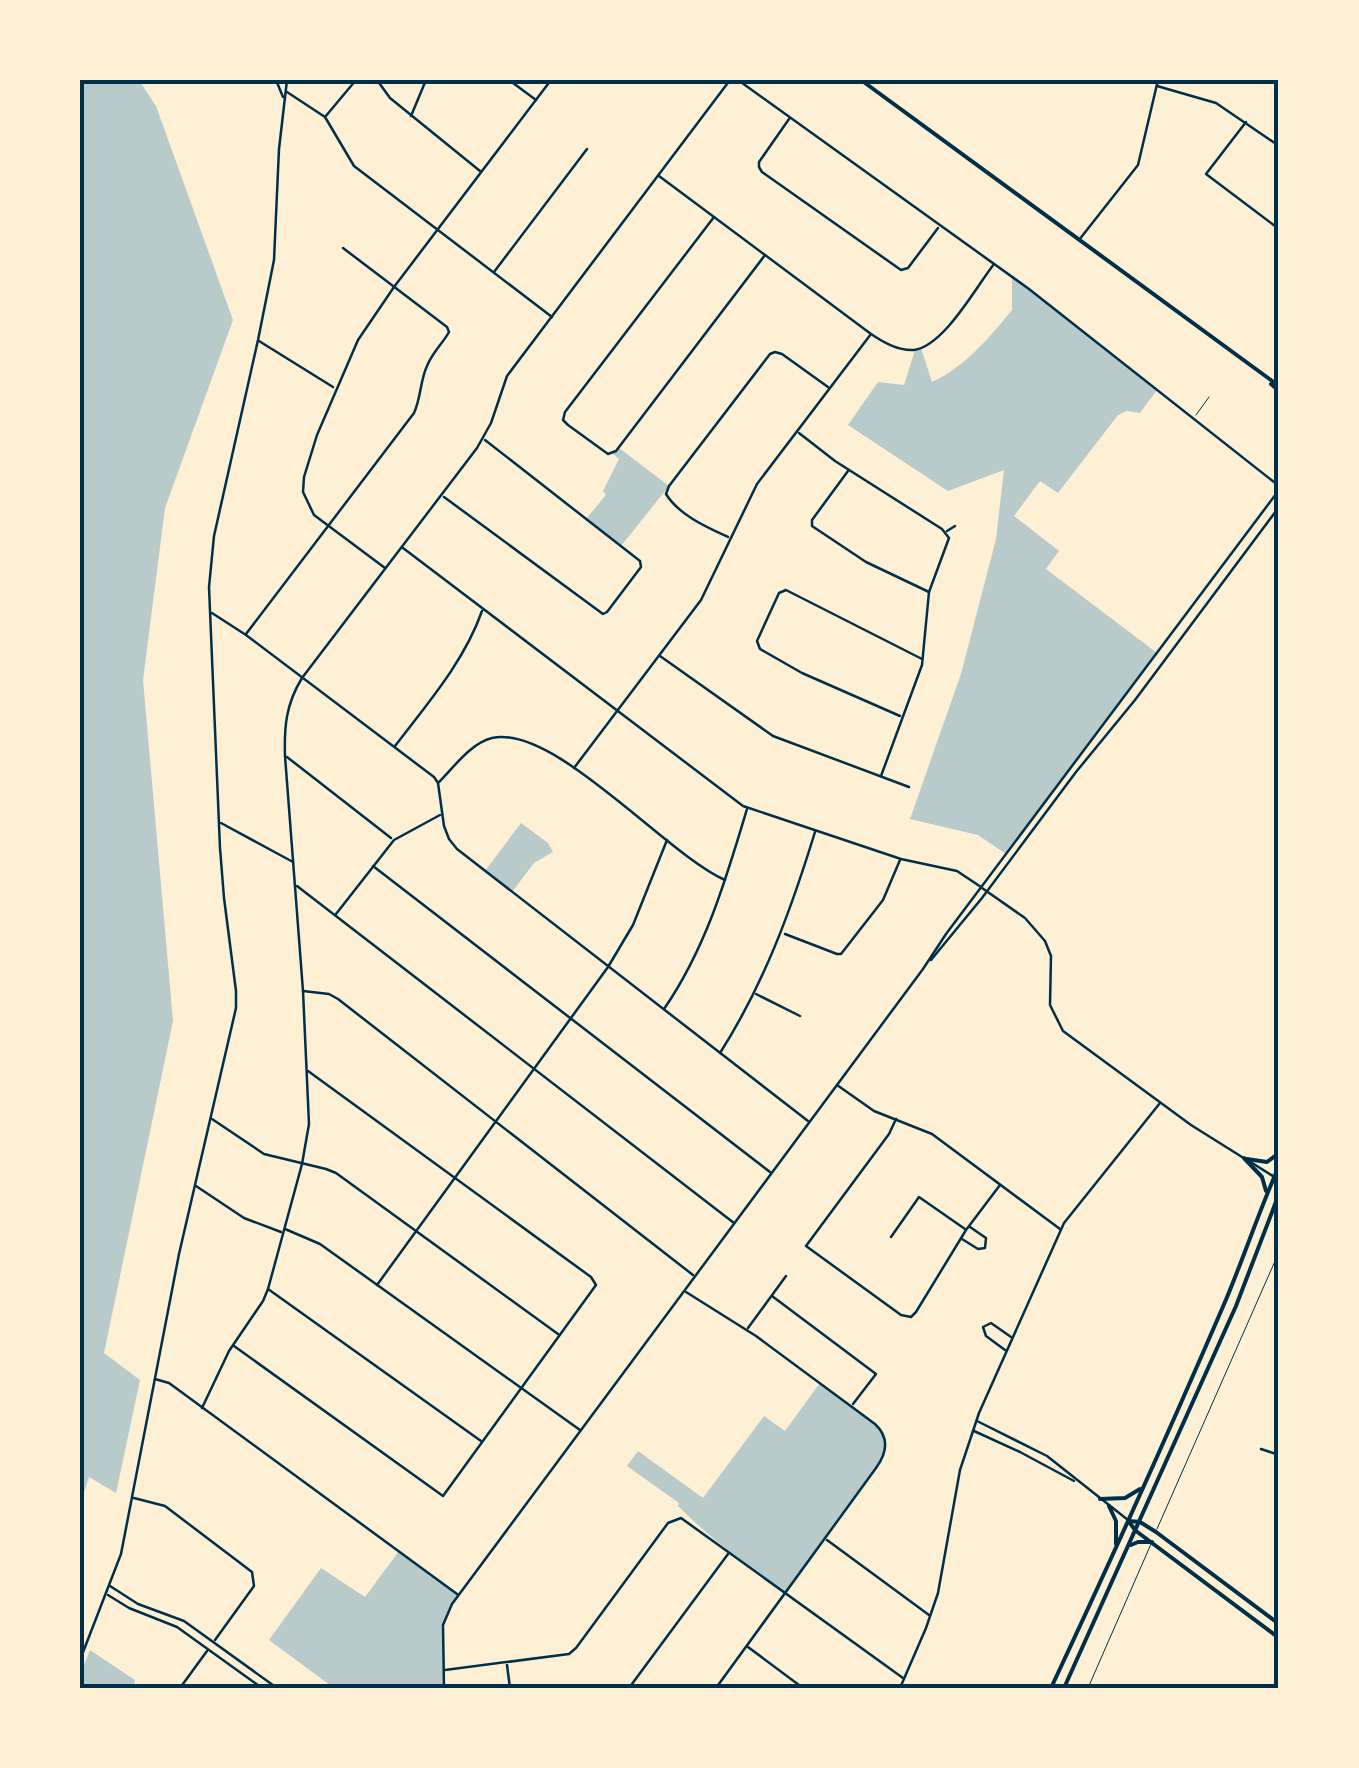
<svg xmlns="http://www.w3.org/2000/svg" width="1359" height="1768" viewBox="0 0 1359 1768" font-family="Poppins,sans-serif">
  <rect width="100%" height="100%" fill="#fdf0d5"/>
  <g fill="#b9caca">
    <path d="M80,80H139L156,106L233,320L165,508L143,680L173,1021L104,1353L140,1380L116,1493L89,1477L80,1505Z"/>
    <path d="M1012,277L1157,390L1140,413L1127,411L1118,415L1058,493L1040,481L1014,516L1059,551L1046,569L1157,653L1006,854L978,835L910,819L961,674L996,539L1004,470L948,491L848,425L878,382L904,385L915,350L921,348L932,382C965,367 989,338 1012,310Z"/>
    <path d="M619,448L669,486L621,546L586,519L606,495L603,491L619,459L613,454Z"/>
    <path d="M521,823L548,843L553,852L534,863L512,892L485,871Z"/>
    <path d="M820,1383L875,1424L884,1433L885,1454L785,1593C747,1566 711,1539 678,1506L679,1503L627,1466L638,1451L703,1498L764,1416L785,1431Z"/>
    <path d="M399,1551L459,1595L447,1612L443,1625L444,1688H334L269,1640L321,1568L365,1597Z"/>
    <path d="M90,1650L135,1680L133,1688H80V1675Z"/>
  </g>
  <g fill="none" stroke-linecap="round" stroke-linejoin="round">
    <g stroke="#003049" stroke-width="1">
      <path d="M1157,1529L1279,1252"/>
      <path d="M1088,1688L1151,1544"/>
    </g>
    <path stroke="#003049" stroke-width="1" d="M1196,415L1209,397"/>
    <g stroke="#003049" stroke-width="2.5">
      <path d="M276,80L283,97"/>
      <path d="M377,80L390,98L480,171"/>
      <path d="M509,80L536,100"/>
      <path d="M738,80L1029,289L1279,486"/>
      <path d="M1157,86L1216,103L1279,146"/>
      <path d="M287,92L325,117L354,166L552,317"/>
      <path d="M411,116L426,80"/>
      <path d="M325,117L356,80"/>
      <path d="M789,119L759,162V167L762,172L901,270L908,268L938,228"/>
      <path d="M1246,122L1206,174L1279,229"/>
      <path d="M659,176L871,334C883,342 898,351 914,350C944,346 976,287 994,264"/>
      <path d="M714,217L565,412L563,420L568,425L608,454L616,451L765,255"/>
      <path d="M1079,240L1138,165L1158,80"/>
      <path d="M494,272L587,149"/>
      <path d="M259,341L333,387"/>
      <path d="M799,433L835,461L942,529L949,538L929,592L922,665L881,776"/>
      <path d="M848,471L812,520V526L866,562L929,592"/>
      <path d="M444,497L603,614L607,612L641,567L640,561L485,440"/>
      <path d="M947,531L955,526"/>
      <path d="M728,537C706,527 679,515 666,494L669,486L770,354L775,352L782,354L828,387"/>
      <path d="M403,548L743,806L901,859L957,871L981,887"/>
      <path d="M385,568L314,515L303,492L304,477L317,435L358,340L394,287L551,80"/>
      <path d="M212,613L246,635L434,777L438,783L444,826L449,839L457,849L808,1121"/>
      <path d="M246,634L414,413C421,398 420,381 427,366C432,353 443,343 449,332L447,327L343,248"/>
      <path d="M660,656L773,736L909,787"/>
      <path d="M900,716L802,673L760,649L757,641L779,593L786,590L922,659"/>
      <path d="M395,746C427,704 464,662 482,611"/>
      <path d="M287,757L391,838"/>
      <path d="M574,768L701,600L757,484L871,334"/>
      <path d="M439,782C454,767 471,743 492,738C554,724 666,854 725,880"/>
      <path d="M221,823L293,862"/>
      <path d="M373,866L770,1172"/>
      <path d="M297,886L734,1223"/>
      <path d="M336,914L394,840L440,815"/>
      <path d="M785,934L837,954H841L883,900L900,860"/>
      <path d="M303,991L329,994L338,999L693,1275"/>
      <path d="M756,994L800,1016"/>
      <path d="M664,1009C706,948 726,879 747,809"/>
      <path d="M720,1053C764,984 791,910 815,832"/>
      <path d="M837,1085L874,1111L932,1134L1060,1229"/>
      <path d="M212,1119L264,1154L326,1169L336,1173L558,1334"/>
      <path d="M896,1119L889,1134L806,1246L901,1315L911,1317L916,1312L966,1230L1000,1185"/>
      <path d="M196,1186L244,1218L281,1232"/>
      <path d="M285,1229L320,1244L580,1430"/>
      <path d="M891,1237L919,1197L965,1229"/>
      <path d="M962,1239L978,1249L985,1248L986,1238L970,1227"/>
      <path d="M377,1285L608,967L633,925L667,840"/>
      <path d="M268,1289L481,1441"/>
      <path d="M686,1292L756,1336L875,1424C890,1438 887,1453 876,1468L716,1688"/>
      <path d="M772,1296L876,1374L853,1404"/>
      <path d="M748,1328L786,1276"/>
      <path d="M234,1346L443,1496L596,1285L591,1277L308,1071"/>
      <path d="M1005,1350L986,1336L983,1327L991,1323L1011,1337"/>
      <path d="M155,1379L169,1383L457,1594"/>
      <path d="M202,1408L229,1351L263,1301L268,1289L302,1164L309,1124L303,991L285,756C284,727 286,704 302,678L477,448L491,423L507,376L730,80"/>
      <path d="M1261,1449L1279,1455"/>
      <path d="M134,1498L165,1506L252,1572L254,1586L215,1640"/>
      <path d="M827,1540L929,1615"/>
      <path d="M748,1647L803,1688"/>
      <path d="M507,1665L510,1688"/>
      <path d="M445,1670L569,1654L576,1648L668,1523L681,1518L903,1678"/>
      <path d="M180,1688L207,1651"/>
      <path d="M629,1688L728,1554"/>
    </g>
    <g stroke="#003049" stroke-width="2.5">
      <path d="M982,888L1025,918L1045,941L1051,956L1050,1005L1063,1031L1191,1125L1242,1157"/>
      <path d="M931,960L982,898L1076,772L1135,700L1279,507"/>
      <path d="M1249,1161L1279,1180"/>
      <path d="M977,1421L1047,1456L1128,1520"/>
      <path d="M974,1431L1020,1452L1074,1481"/>
      <path d="M110,1586L138,1604L184,1621L277,1688"/>
      <path d="M108,1595L129,1608L177,1627L262,1688"/>
      <path d="M80,1660L121,1554L179,1254L236,1008V991L224,898L220,848L209,587L214,536L258,340L274,260L279,149L287,80"/>
      <path d="M444,1688L443,1625L452,1604L923,969L946,934L1279,490"/>
      <path d="M900,1688L926,1628L938,1593L960,1470L979,1413L1064,1223L1160,1103"/>
      <path d="M1277,1688L1279,1685"/>
    </g>
    <g stroke="#003049" stroke-width="4">
      <path d="M861,80L1279,386"/>
      <path d="M1271,384L1279,391"/>
      <path d="M1129,1521L1140,1522L1156,1532L1279,1624"/>
      <path d="M1129,1522L1136,1531L1279,1638"/>
    </g>
    <g stroke="#003049" stroke-width="4">
      <path d="M1244,1158L1262,1177L1266,1191"/>
      <path d="M1247,1159L1267,1162L1279,1153"/>
      <path d="M1100,1499L1125,1498L1140,1489"/>
      <path d="M1109,1506L1116,1521V1544"/>
      <path d="M1131,1545L1138,1542H1152"/>
      <path d="M1051,1688C1111,1560 1169,1432 1225,1302C1244,1257 1259,1211 1279,1166"/>
      <path d="M1064,1688L1236,1306L1279,1194"/>
    </g>
  </g>
  <rect width="1359" height="1768" fill="none" stroke="#fdf0d5" stroke-width="165"/>
  <rect x="82" y="82" width="1194" height="1604" fill="none" stroke="#003049" stroke-width="4"/>
</svg>
